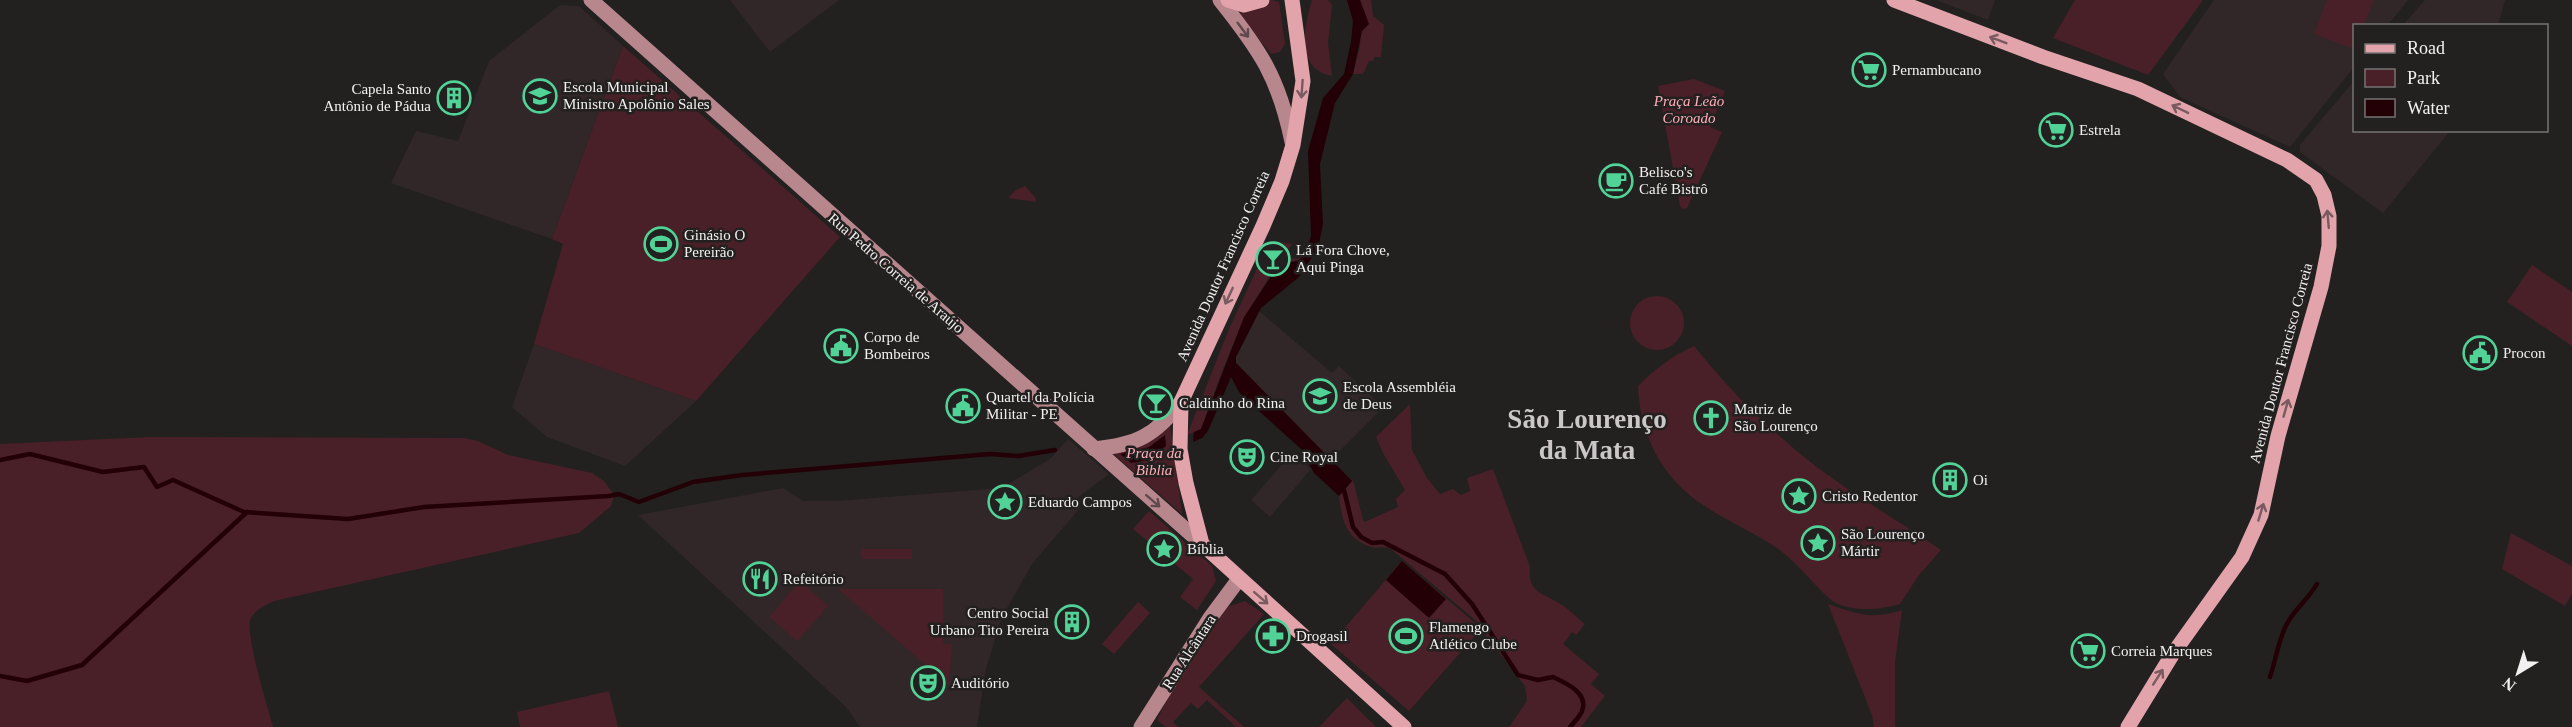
<svg xmlns="http://www.w3.org/2000/svg" width="2572" height="727" viewBox="0 0 2572 727" font-family="'Times New Roman',serif">
  <rect width="100%" height="100%" fill="#232020"/>
  <g fill="#312728">
    <path d="M730,0H839L770,52Z"/>
    <path d="M1936,0H1995L1988,20Z"/>
    <path d="M2214,0H2408L2388,25L2354,26V67L2290,147L2180,97L2163,74Z"/>
    <path d="M2425,0H2505L2498,25H2403Z"/>
    <path d="M560,5L579,6L623,46L552,239L391,183L416,131L458,141L489,61Z"/>
    <path d="M2354,81V130L2450,131L2383,213L2300,152V145Z"/>
    <path d="M1259,311L1332,373L1339,366L1383,407L1330,461L1236,363V357Z"/>
    <path d="M534,344L696,401L625,466L547,437L512,407Z"/>
    <path d="M1068,439L1109,474L1073,501L1080,508L1032,564L1002,617L986,669L977,727H860L846,707L638,515L783,488L803,501H836L1002,488L1050,459Z"/>
    <path d="M1292,453L1311,469L1270,517L1251,500Z"/>
  </g>
  <g fill="#492027">
    <path d="M1272,0L1279,2L1285,44L1280,52L1271,54L1240,16L1241,12Z"/>
    <path d="M1312,0H1328L1332,5L1328,43L1332,76C1295,69 1304,27 1312,0Z"/>
    <path d="M1360,0H1371L1373,16L1384,25L1381,57H1375L1373,61H1369L1363,74H1353L1360,46L1362,6Z"/>
    <path d="M2075,0H2203L2148,75L2053,38Z"/>
    <path d="M2327,0H2374L2364,25L2354,26V49L2314,34Z"/>
    <path d="M623,46L840,237L696,401L534,344L563,244L552,239Z"/>
    <path d="M1694,79L1725,91L1710,127L1722,132L1687,208L1683,209L1680,206L1658,86Z"/>
    <path d="M1025,186L1035,197L1036,202L1008,198L1016,190Z"/>
    <path d="M1279,242L1292,244L1284,256L1297,259L1304,255C1297,264 1285,261 1276,269C1269,275 1265,285 1260,292C1233,334 1219,382 1201,429L1187,435L1229,329L1267,247Z"/>
    <path d="M2532,265L2572,292V346L2507,302Z"/>
    <circle cx="1657" cy="323" r="27"/>
    <path d="M1694,346C1721,379 1750,411 1783,439C1830,482 1889,514 1941,550L1919,575L1900,604C1880,610 1848,613 1830,599C1812,583 1798,563 1777,548C1755,533 1729,522 1706,507C1663,480 1640,436 1638,386C1655,369 1672,356 1694,346Z"/>
    <path d="M1410,404L1412,450L1427,478L1440,494L1453,489L1461,495L1470,491L1467,478L1493,469L1530,567C1527,594 1544,593 1562,605C1570,610 1577,618 1585,624L1576,635L1572,632L1563,644L1599,674L1591,684L1605,696L1581,727H1509L1527,701L1525,686L1481,629L1409,711L1331,644L1402,561L1481,628V625L1391,549C1384,545 1378,549 1371,547C1345,538 1342,520 1339,496L1353,480L1363,520L1365,522L1398,507L1396,499L1405,490L1383,453L1376,437Z"/>
    <path d="M1170,425L1182,514L1111,452C1138,448 1149,442 1170,425Z"/>
    <path d="M150,437L464,438L478,441L508,455L592,473L604,481L614,495L611,506L579,533L274,601C266,605 256,609 251,618C244,631 268,708 273,727H0V444Z"/>
    <path d="M1149,511L1212,566L1216,581L1197,610L1180,597L1193,579L1133,529Z"/>
    <path d="M2511,533L2572,566V594L2565,606L2502,569Z"/>
    <rect x="861" y="549" width="51" height="10"/>
    <path d="M800,581L828,606L797,641L769,617Z"/>
    <path d="M838,589H943V644H952L949,685Z"/>
    <path d="M1245,601L1264,614L1199,687L1244,727H1236L1207,700L1198,709L1191,703L1173,722L1178,727H1166L1157,720L1186,660L1227,607Z"/>
    <path d="M1138,602L1150,613L1114,654L1102,644Z"/>
    <path d="M1828,604C1857,614 1872,620 1902,610L1895,662V727H1874L1872,715Z"/>
    <path d="M609,691L618,727H520L517,712Z"/>
    <path d="M1347,698L1376,727H1319Z"/>
  </g>
  <g fill="#230006">
    <path d="M1347,0H1360L1369,24L1362,31L1353,74L1335,103L1320,164L1323,224L1318,248L1299,277L1261,308L1236,357V363L1240,367L1352,481L1339,496L1314,473L1301,449L1248,401L1239,392L1231,377L1208,431L1202,438L1193,442L1194,432L1201,429L1244,317L1276,269L1282,263L1298,261L1306,253L1311,236L1308,151L1323,98L1344,74L1351,42L1353,21Z"/>
    <path d="M1165,435L1166,446L1149,460L1131,463L1120,454L1149,447Z"/>
    <path d="M1402,561L1446,599L1429,618L1386,580Z"/>
  </g>
  <g fill="none" stroke-linecap="round" stroke-linejoin="round">
    <g stroke="#230006" stroke-width="4.5">
      <path d="M0,460L30,454L103,472L144,467L157,487L173,480L244,512L348,519L424,507L609,496L619,494L639,502L693,482L742,475L990,454L1018,456L1055,450"/>
      <path d="M1343,486L1353,527L1361,537L1372,543L1383,542L1445,574L1472,604L1518,675L1538,680L1553,677C1566,683 1589,693 1582,711C1580,717 1573,723 1570,727"/>
      <path d="M0,676L27,681L82,665L247,512"/>
      <path d="M2270,677C2276,660 2279,636 2288,622C2296,608 2309,598 2317,584"/>
    </g>
    <g stroke="#b8868d" stroke-width="15">
      <path d="M591,0L1202,544"/>
      <path d="M1220,0C1260,50 1279,78 1292,142"/>
      <path d="M1094,449C1136,445 1155,436 1181,402"/>
      <path d="M1141,727L1210,618L1239,579"/>
    </g>
    <g stroke="#e2a3ab" stroke-width="15">
      <path d="M1228,0L1244,5L1262,0"/>
      <path d="M1292,0L1303,81L1293,145L1282,181L1263,226L1181,402L1180,449L1186,483L1202,544L1404,727"/>
      <path d="M1894,0L2043,57L2138,89L2287,160L2316,180L2324,195L2329,216V246L2321,287L2278,436L2261,515L2242,557L2172,655L2128,727"/>
    </g>
  </g>
  <defs><path id="oneway-shaft" d="M-6 0H5M1.5-3L5.5 0L1.5 3" fill="none" stroke-width="1.6" stroke-linecap="round" stroke-linejoin="round" transform="scale(1.5)"/></defs>
  <g stroke="#5f494c">
    <use href="#oneway-shaft" transform="translate(1243 30) rotate(53)"/>
    <use href="#oneway-shaft" transform="translate(1153 501) rotate(41)"/>
  </g>
  <g stroke="#795b5f">
    <use href="#oneway-shaft" transform="translate(1998 40) rotate(-159)"/>
    <use href="#oneway-shaft" transform="translate(1302 89) rotate(94)"/>
    <use href="#oneway-shaft" transform="translate(2180 109) rotate(-154)"/>
    <use href="#oneway-shaft" transform="translate(2328 219) rotate(-95)"/>
    <use href="#oneway-shaft" transform="translate(1229 296) rotate(115)"/>
    <use href="#oneway-shaft" transform="translate(2286 408) rotate(-74)"/>
    <use href="#oneway-shaft" transform="translate(2261 512) rotate(-73)"/>
    <use href="#oneway-shaft" transform="translate(1261 598) rotate(41)"/>
    <use href="#oneway-shaft" transform="translate(2158 677) rotate(-57)"/>
  </g>
  <defs>
    <g id="supermarket-ring" transform="scale(1.725)"><circle r="9.5" fill="#232020" stroke="#51d398" stroke-width="1.5"/><path d="M-6-5.5h2.5l.6 2H6L4.5 2H-2.5L-4.4-4H-6ZM-1.5 3.2a1.3 1.3 0 1 0 .1 0ZM3 3.2a1.3 1.3 0 1 0 .1 0Z" fill="#51d398"/></g>
    <g id="school-ring" transform="scale(1.725)"><circle r="9.5" fill="#232020" stroke="#51d398" stroke-width="1.5"/><path d="M0-5L7-2L0 1L-7-2ZM-4 1L0 2.5L4 1V4Q0 6-4 4Z" fill="#51d398"/></g>
    <g id="building-ring" transform="scale(1.725)"><circle r="9.5" fill="#232020" stroke="#51d398" stroke-width="1.5"/><path d="M-4-6H4V6H1V3H-1V6H-4ZM-2.5-4.3h1.7v1.8h-1.7ZM.8-4.3h1.7v1.8H.8ZM-2.5-1h1.7V.8h-1.7ZM.8-1h1.7V.8H.8Z" fill="#51d398"/></g>
    <g id="cafe-ring" transform="scale(1.725)"><circle r="9.5" fill="#232020" stroke="#51d398" stroke-width="1.5"/><path d="M-5.5-4.5H6V0H3Q3 3.5 0 3.5H-2.5Q-5.5 3.5-5.5 0ZM3-3.2v2h1.7v-2ZM-6 4.5H4V6H-6Z" fill="#51d398"/></g>
    <g id="stadium-ring" transform="scale(1.725)"><circle r="9.5" fill="#232020" stroke="#51d398" stroke-width="1.5"/><path d="M0-5a6.5 5 0 1 0 0 10a6.5 5 0 1 0 0-10ZM-3.5-1.8h7v3.6h-7Z" fill="#51d398"/></g>
    <g id="bar-ring" transform="scale(1.725)"><circle r="9.5" fill="#232020" stroke="#51d398" stroke-width="1.5"/><path d="M-6-5H6L.8 .8V4.5H3.5V6h-7V4.5H-.8V.8Z" fill="#51d398"/></g>
    <g id="civic-ring" transform="scale(1.725)"><circle r="9.5" fill="#232020" stroke="#51d398" stroke-width="1.5"/><path d="M-.6-6.5H3V-4.5H.6V-3L4-1V1h2V6H-6V1h2V-1L-.6-3ZM-1.2 2.5V6h2.4V2.5Z" fill="#51d398"/></g>
    <g id="church-ring" transform="scale(1.725)"><circle r="9.5" fill="#232020" stroke="#51d398" stroke-width="1.5"/><path d="M-1.2-6h2.4v3.5h3.3v2.4h-3.3V6h-2.4V-.1h-3.3v-2.4h3.3Z" fill="#51d398"/></g>
    <g id="theatre-ring" transform="scale(1.725)"><circle r="9.5" fill="#232020" stroke="#51d398" stroke-width="1.5"/><path d="M-5-5.5Q0-4 5-5.5V0Q5 5 0 6Q-5 5-5 0ZM-3.3-2.5H-1v1.5H-3.3ZM1-2.5H3.3v1.5H1ZM-2.8 1Q0 5.5 2.8 1Z" fill="#51d398"/></g>
    <g id="sight-ring" transform="scale(1.725)"><circle r="9.5" fill="#232020" stroke="#51d398" stroke-width="1.5"/><path d="M0-6L1.8-2.2L6-1.7L2.9 1.2L3.7 5.4L0 3.3L-3.7 5.4L-2.9 1.2L-6-1.7L-1.8-2.2Z" fill="#51d398"/></g>
    <g id="restaurant-ring" transform="scale(1.725)"><circle r="9.5" fill="#232020" stroke="#51d398" stroke-width="1.5"/><path d="M-5-6h1v4h1v-4h1v4h1v-4h1v5L-1.5 .5V6h-2V.5L-5-1ZM5-6V6H3V1.5H1.5Q1.5-4 5-6Z" fill="#51d398"/></g>
    <g id="pharmacy-ring" transform="scale(1.725)"><circle r="9.5" fill="#232020" stroke="#51d398" stroke-width="1.5"/><path d="M-2-6h4v4h4v4h-4v4h-4v-4h-4v-4h4Z" fill="#51d398"/></g>
  </defs>
  <g fill-rule="evenodd">
    <use href="#supermarket-ring" x="1869" y="70"/>
    <use href="#school-ring" x="540" y="96"/>
    <use href="#building-ring" x="454" y="98"/>
    <use href="#supermarket-ring" x="2056" y="130"/>
    <use href="#cafe-ring" x="1616" y="181"/>
    <use href="#stadium-ring" x="661" y="244"/>
    <use href="#bar-ring" x="1273" y="259"/>
    <use href="#civic-ring" x="841" y="346"/>
    <use href="#civic-ring" x="2480" y="353"/>
    <use href="#school-ring" x="1320" y="396"/>
    <use href="#bar-ring" x="1156" y="403"/>
    <use href="#civic-ring" x="963" y="406"/>
    <use href="#church-ring" x="1711" y="418"/>
    <use href="#theatre-ring" x="1247" y="457"/>
    <use href="#building-ring" x="1950" y="480"/>
    <use href="#sight-ring" x="1799" y="496"/>
    <use href="#sight-ring" x="1005" y="502"/>
    <use href="#sight-ring" x="1818" y="543"/>
    <use href="#sight-ring" x="1164" y="549"/>
    <use href="#restaurant-ring" x="760" y="579"/>
    <use href="#building-ring" x="1072" y="622"/>
    <use href="#pharmacy-ring" x="1273" y="636"/>
    <use href="#stadium-ring" x="1406" y="636"/>
    <use href="#supermarket-ring" x="2088" y="651"/>
    <use href="#theatre-ring" x="928" y="683"/>
  </g>
  <g text-anchor="middle" stroke-width="5" stroke-linejoin="round" paint-order="stroke">
    <g font-size="15" fill="#f2f0f0" stroke="#232020" text-anchor="start">
      <text x="1892" y="75">Pernambucano</text>
      <text x="563" y="92">Escola Municipal<tspan x="563" dy="17">Ministro Apolônio Sales</tspan></text>
      <text x="431" y="94" text-anchor="end">Capela Santo<tspan x="431" dy="17">Antônio de Pádua</tspan></text>
      <text x="2079" y="135">Estrela</text>
      <text x="1639" y="177">Belisco's<tspan x="1639" dy="17">Café Bistrô</tspan></text>
      <text x="684" y="240">Ginásio O<tspan x="684" dy="17">Pereirão</tspan></text>
      <text x="1296" y="255">Lá Fora Chove,<tspan x="1296" dy="17">Aqui Pinga</tspan></text>
      <text x="864" y="342">Corpo de<tspan x="864" dy="17">Bombeiros</tspan></text>
      <text x="2503" y="358">Procon</text>
      <text x="1343" y="392">Escola Assembléia<tspan x="1343" dy="17">de Deus</tspan></text>
      <text x="986" y="402">Quartel da Polícia<tspan x="986" dy="17">Militar - PE</tspan></text>
      <text x="1179" y="408">Caldinho do Rina</text>
      <text x="1734" y="414">Matriz de<tspan x="1734" dy="17">São Lourenço</tspan></text>
      <text x="1270" y="462">Cine Royal</text>
      <text x="1973" y="485">Oi</text>
      <text x="1822" y="501">Cristo Redentor</text>
      <text x="1028" y="507">Eduardo Campos</text>
      <text x="1841" y="539">São Lourenço<tspan x="1841" dy="17">Mártir</tspan></text>
      <text x="1187" y="554">Bíblia</text>
      <text x="783" y="584">Refeitório</text>
      <text x="1049" y="618" text-anchor="end">Centro Social<tspan x="1049" dy="17">Urbano Tito Pereira</tspan></text>
      <text x="1429" y="632">Flamengo<tspan x="1429" dy="17">Atlético Clube</tspan></text>
      <text x="1296" y="641">Drogasil</text>
      <text x="2111" y="656">Correia Marques</text>
      <text x="951" y="688">Auditório</text>
    </g>
    <g font-size="15" font-style="italic" fill="#ffaeb9" stroke="#232020">
      <text x="1689" y="106">Praça Leão<tspan x="1689" dy="17">Coroado</tspan></text>
      <text x="1154" y="458">Praça da<tspan x="1154" dy="17">Biblia</tspan></text>
    </g>
    <g font-size="15" fill="#f2f0f0" stroke="#232020">
      <text transform="translate(1223 266) rotate(-66)" y="5">Avenida Doutor Francisco Correia</text>
      <text transform="translate(896 273) rotate(41)" y="5">Rua Pedro Correia de Araújo</text>
      <text transform="translate(2281 363) rotate(-75)" y="5">Avenida Doutor Francisco Correia</text>
      <text transform="translate(1189 652) rotate(-57)" y="5">Rua Alcântara</text>
    </g>
    <g font-size="27" font-weight="bold" fill="#cbc6c7" stroke="#232020">
      <text x="1587" y="428">São Lourenço<tspan x="1587" dy="31">da Mata</tspan></text>
    </g>
  </g>
  <rect x="2353" y="24" width="195" height="108" fill="#232020" stroke="#767373" stroke-width="1.5"/>
  <rect x="2365" y="44" width="30" height="9" fill="#e2a3ab" stroke="#767373" stroke-width="1.5"/>
  <text x="2407" y="54" font-size="18" fill="#f2f0f0">Road</text>
  <rect x="2365" y="69" width="30" height="18" fill="#492027" stroke="#767373" stroke-width="1.5"/>
  <text x="2407" y="84" font-size="18" fill="#f2f0f0">Park</text>
  <rect x="2365" y="99" width="30" height="18" fill="#230006" stroke="#767373" stroke-width="1.5"/>
  <text x="2407" y="114" font-size="18" fill="#f2f0f0">Water</text>
  <g transform="translate(2518 673) rotate(218)" stroke="#232020" stroke-width="4.5" paint-order="stroke">
  <path d="M0-4.5L10 22L0 15L-10 22Z" fill="#f2f0f0"/>
  <text y="-9" font-size="16" font-weight="bold" text-anchor="middle" fill="#f2f0f0">N</text>
  </g>
</svg>
